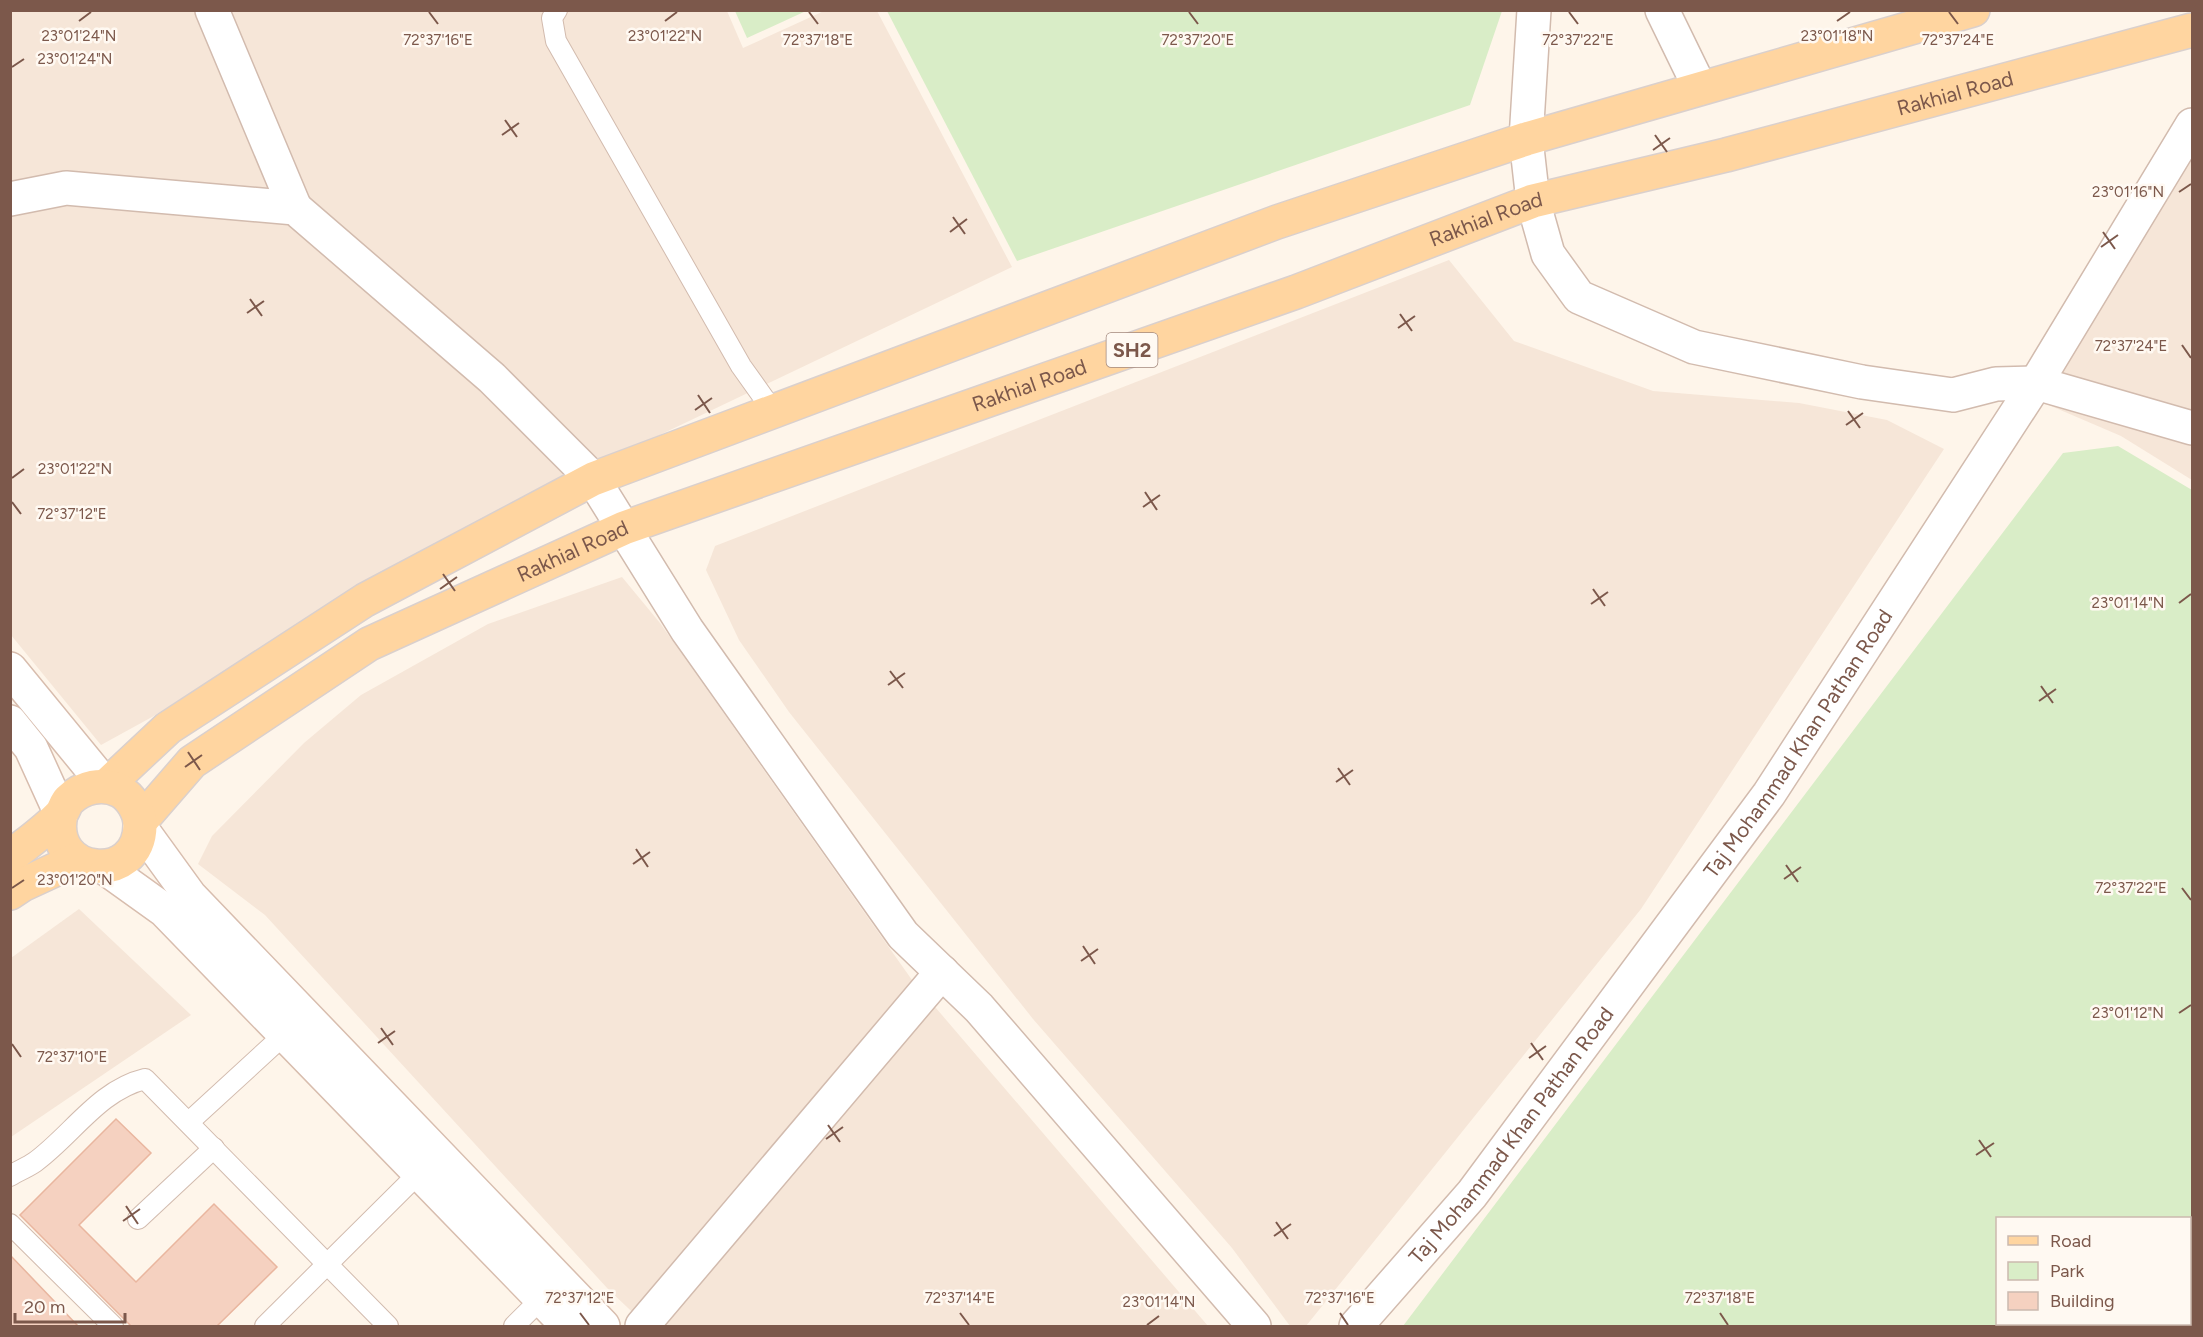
<svg xmlns="http://www.w3.org/2000/svg" width="2203" height="1337" viewBox="0 0 2203 1337" font-family="Figtree,sans-serif">
  <rect width="100%" height="100%" fill="#fef5ea"/>
  <g fill="#f6e6d8">
    <path d="M10,11H727L743,48L824,11H877L1012,267L601,463L360,586L152,717L101,745L11,635Z"/>
    <path d="M2192,144V480L2121,436L2037,400Z"/>
    <path d="M1449,260L1514,341L1653,391L1799,403L1887,420L1944,449L1641,909L1306,1326H1290L1232,1248L1033,1019L789,712L739,640L706,570L715,546Z"/>
    <path d="M622,577L660,623L912,980L1208,1326H647L608,1289L265,915L198,864L212,836L304,743L361,695L488,624Z"/>
    <path d="M79,909L191,1015L11,1137V958Z"/>
  </g>
  <g fill="#d9edc7" fill-rule="evenodd">
    <path d="M735,11H806L747,38Z"/>
    <path d="M887,11H1502L1470,105L1017,261Z"/>
    <path d="M2118,446L2192,490V1326H1403L2063,453ZM1998,1218H2190V1324H1998Z"/>
  </g>
  <g fill="#f5d1c0" stroke="#e9b69f" stroke-width="1.5">
    <path d="M116,1119L151,1153L79,1225L136,1282L214,1204L277,1267L217,1326H131L20,1215Z"/>
    <path d="M10,1255L78,1326H10Z"/>
  </g>
  <g fill="none" stroke-linecap="round" stroke-linejoin="round">
    <g stroke="#d2bbae" stroke-width="22">
      <g id="service">
        <path d="M557,10L552,18L556,41L741,366L773,411"/>
        <path d="M189,1122L285,1034"/>
        <path d="M10,1176C18,1171 28,1167 35,1162C72,1135 99,1090 145,1079L388,1326"/>
        <path d="M138,1219L214,1148"/>
        <path d="M10,1224L113,1326"/>
        <path d="M265,1326L419,1173"/>
        <path d="M514,1326L541,1299"/>
      </g>
    </g>
    <g stroke="#d2bbae" stroke-width="36">
      <g id="minor">
        <path d="M212,10L295,208"/>
        <path d="M1534,10L1526,139L1533,201L1548,254L1579,297L1694,347L1862,382L1953,395L1996,384L2036,383"/>
        <path d="M1662,10L1700,88"/>
        <path d="M10,199L66,188L295,208L492,378L593,479L687,630L903,935L979,1008L1254,1326"/>
        <path d="M642,1326L942,972"/>
      </g>
    </g>
    <g stroke="#d2bbae" stroke-width="36">
      <g id="tertiary">
        <path d="M2036,383L2192,428"/>
        <path id="s1" d="M1356,1326L1472,1194L1769,794L2036,383L2192,125"/>
      </g>
    </g>
    <g stroke="#d8bdae" stroke-width="36">
      <g id="secondary">
        <path d="M10,669L106,786"/>
        <path d="M10,722L31,748L61,814"/>
        <path d="M140,827L190,896L603,1326"/>
        <path d="M104,867L164,910L568,1326"/>
      </g>
    </g>
    <g stroke="#dad0cd" stroke-width="36">
      <g id="primary">
        <path d="M106,786L168,728L365,600L593,479L1277,222L1526,139L1973,10"/>
        <path id="s2" d="M140,822L192,762L369,644L624,528L1296,292L1533,201L1726,155L2192,30"/>
        <path d="M10,857C27,843 45,831 60,815C64,811 65,804 69,800C82,787 103,782 120,791C131,797 140,812 140,825C140,886 47,877 61,814"/>
        <path d="M10,893L22,885L76,860"/>
      </g>
    </g>
    <use href="#service" stroke="#fff" stroke-width="20"/>
    <use href="#minor" stroke="#fff" stroke-width="33"/>
    <use href="#tertiary" stroke="#fff" stroke-width="33"/>
    <use href="#secondary" stroke="#fff" stroke-width="33"/>
    <use href="#primary" stroke="#ffd5a0" stroke-width="33"/>
  </g>
  <path fill="none" stroke="#7c584b" stroke-width="2" d="M429,12L438,24M809,12L818,24M1189,12L1198,24M1569,12L1578,24M1949,12L1958,24M79,21L91,12M665,21L677,12M1837,21L1850,12M12,67L24,59M505,120L517,137M502,135L519,123M1655,135L1667,152M1653,150L1670,138M2179,192L2191,184M953,217L965,234M950,232L967,219M2103,232L2115,249M2101,247L2118,235M250,299L262,316M247,313L264,301M1400,314L1412,331M1398,328L1415,316M2182,345L2191,358M698,395L710,413M695,410L712,398M1848,411L1860,428M1846,425L1863,413M12,478L24,469M1145,492L1157,510M12,502L21,514M1143,507L1160,495M443,574L455,591M440,589L457,577M1593,589L1605,606M2179,603L2191,594M1591,604L1608,592M890,671L903,688M888,685L905,673M2041,686L2053,703M2039,701L2056,689M188,752L200,770M185,767L202,755M1338,768L1350,785M1336,782L1353,770M636,849L648,867M633,864L650,852M1786,865L1798,882M1784,879L1801,867M12,888L24,880M2182,888L2191,900M1083,946L1095,964M1081,961L1098,949M2179,1013L2191,1005M381,1028L393,1045M378,1043L395,1031M1531,1043L1543,1060M12,1044L21,1057M1529,1058L1546,1046M828,1125L840,1142M826,1139L843,1127M1979,1140L1991,1157M1976,1155L1994,1143M126,1206L138,1224M123,1221L140,1209M1276,1222L1288,1239M1274,1236L1291,1224M580,1313L589,1325M960,1313L969,1325M1340,1313L1348,1325M1720,1313L1728,1325M1147,1325L1159,1316"/>
  <g text-anchor="middle" stroke-width="5" stroke-linejoin="round" paint-order="stroke">
    <rect fill="#fff9f2" stroke="#a3887d" stroke-width="1.5" x="1106.5" y="333" width="51" height="34" rx="4.5"/>
    <g font-size="20" font-weight="bold" fill="#7c584b">
      <text x="1132" y="357">SH2</text>
    </g>
    <g font-size="21" fill="#7c584b" stroke="#fff9f2">
      <text dy="7" stroke="none"><textPath href="#s2" startOffset="1974">Rakhial Road</textPath></text>
      <text dy="7" stroke="none"><textPath href="#s2" startOffset="1488">Rakhial Road</textPath></text>
      <text dy="7" stroke="none"><textPath href="#s2" startOffset="1002">Rakhial Road</textPath></text>
      <text dy="7" stroke="none"><textPath href="#s2" startOffset="516">Rakhial Road</textPath></text>
      <text dy="7" stroke="none"><textPath href="#s1" startOffset="732">Taj Mohammad Khan Pathan Road</textPath></text>
      <text dy="7" stroke="none"><textPath href="#s1" startOffset="246">Taj Mohammad Khan Pathan Road</textPath></text>
    </g>
  </g>
  <g font-size="15" text-anchor="middle" fill="#7c584b" stroke="#fff9f2" stroke-width="5" stroke-linejoin="round" paint-order="stroke">
    <text x="79" y="41">23°01'24"N</text>
    <text x="665" y="41">23°01'22"N</text>
    <text x="1837" y="41">23°01'18"N</text>
    <text x="1958" y="45">72°37'24"E</text>
    <text x="1578" y="45">72°37'22"E</text>
    <text x="438" y="45">72°37'16"E</text>
    <text x="818" y="45">72°37'18"E</text>
    <text x="1198" y="45">72°37'20"E</text>
    <text x="75" y="64">23°01'24"N</text>
    <text x="2128" y="197">23°01'16"N</text>
    <text x="2131" y="351">72°37'24"E</text>
    <text x="75" y="474">23°01'22"N</text>
    <text x="72" y="519">72°37'12"E</text>
    <text x="2128" y="608">23°01'14"N</text>
    <text x="75" y="885">23°01'20"N</text>
    <text x="2131" y="893">72°37'22"E</text>
    <text x="2128" y="1018">23°01'12"N</text>
    <text x="72" y="1062">72°37'10"E</text>
    <text x="580" y="1303">72°37'12"E</text>
    <text x="960" y="1303">72°37'14"E</text>
    <text x="1340" y="1303">72°37'16"E</text>
    <text x="1720" y="1303">72°37'18"E</text>
    <text x="1159" y="1307">23°01'14"N</text>
  </g>
  <rect width="2203" height="1337" fill="none" stroke="#7c584b" stroke-width="24"/>
  <rect x="1996" y="1217" width="195" height="108" fill="#fff9f2" stroke="#cbb9af" stroke-width="1.5"/>
  <rect x="2008" y="1236" width="30" height="9" fill="#ffd5a0" stroke="#cbb9af" stroke-width="1.5"/>
  <text x="2050" y="1247" font-size="18" fill="#7c584b">Road</text>
  <rect x="2008" y="1262" width="30" height="18" fill="#d9edc7" stroke="#cbb9af" stroke-width="1.5"/>
  <text x="2050" y="1277" font-size="18" fill="#7c584b">Park</text>
  <rect x="2008" y="1292" width="30" height="18" fill="#f5d1c0" stroke="#cbb9af" stroke-width="1.5"/>
  <text x="2050" y="1307" font-size="18" fill="#7c584b">Building</text>
  <path d="M15 1313v9h110v-9" fill="none" stroke="#7c584b" stroke-width="3"/>
  <text x="24" y="1313" font-size="18" fill="#7c584b" stroke="#fff9f2" stroke-width="4.5" paint-order="stroke">20 m</text>
</svg>
